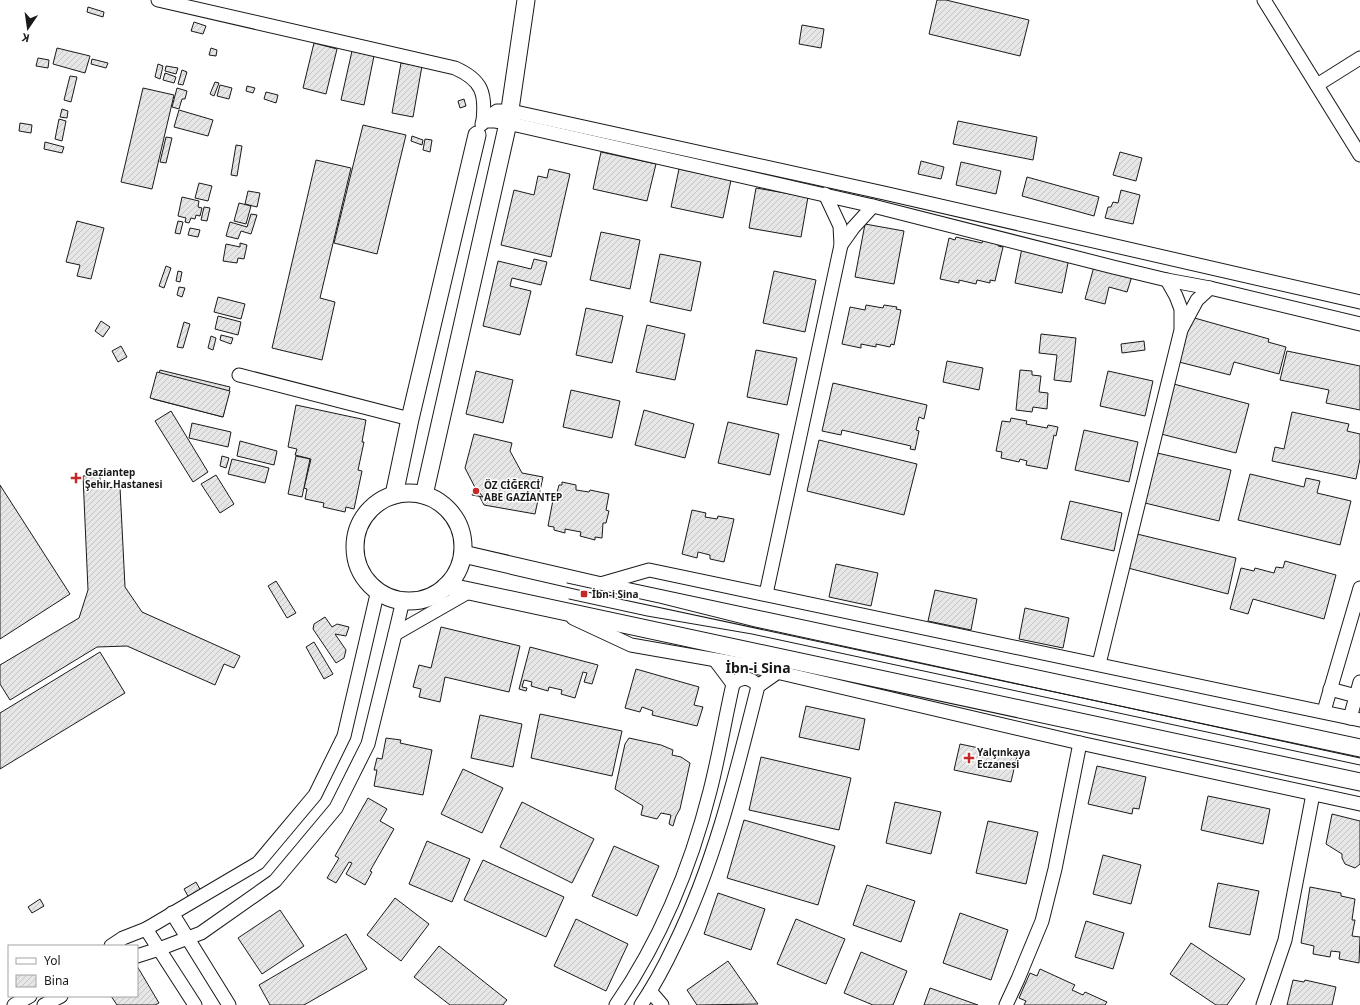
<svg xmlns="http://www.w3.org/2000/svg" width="1360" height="1005" viewBox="0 0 1360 1005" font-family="'Noto Sans',sans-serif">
  <defs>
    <pattern id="building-hatch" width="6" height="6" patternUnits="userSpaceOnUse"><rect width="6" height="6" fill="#e6e6e6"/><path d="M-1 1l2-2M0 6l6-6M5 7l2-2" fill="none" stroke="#c5c5c5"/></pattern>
  </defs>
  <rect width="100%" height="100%" fill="#fff"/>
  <g fill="url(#building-hatch)" stroke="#1a1a1a">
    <path d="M937,0H946L1029,20L1020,56L929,34Z"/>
    <path d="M88,7L104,12L103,17L87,12Z"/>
    <path d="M194,22L206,26L203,34L191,31Z"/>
    <path d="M802,25L824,29L821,48L799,44Z"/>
    <path d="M314,43L337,49L326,94L303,88Z"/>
    <path d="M57,48L90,56L85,73L53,64Z"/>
    <path d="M211,48L217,50L216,56L209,55Z"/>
    <path d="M352,51L374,56L364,105L341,100Z"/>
    <path d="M38,58L49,60L48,68L36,66Z"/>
    <path d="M92,59L108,63L106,68L91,64Z"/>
    <path d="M401,63L422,66L413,117L392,113Z"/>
    <path d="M158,64L163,66L160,79L155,77Z"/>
    <path d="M166,66L178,68L176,74L165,71Z"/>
    <path d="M182,70L187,72L183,85L178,84Z"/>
    <path d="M165,73L176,77L174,83L163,80Z"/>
    <path d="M70,76L77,77L71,102L64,100Z"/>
    <path d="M215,82L219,83L214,96L210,94Z"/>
    <path d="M220,85L232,88L229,99L217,96Z"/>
    <path d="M247,86L255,88L253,93L246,91Z"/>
    <path d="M143,88L174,95L152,189L121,182Z"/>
    <path d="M177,88L187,91L185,99H182L179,109L172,107Z"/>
    <path d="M266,92L278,95L276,103L264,99Z"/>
    <path d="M464,99L466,106L460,108L458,101Z"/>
    <path d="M62,109L68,111L67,118L60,117Z"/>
    <path d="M179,110L213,120L208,136L174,127Z"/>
    <path d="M59,119L66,121L62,141L55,139Z"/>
    <path d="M958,121L1037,137L1033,160L953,144Z"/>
    <path d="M20,123L32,125L31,133L19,131Z"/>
    <path d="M363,125L406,135L377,254L334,243Z"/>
    <path d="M412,136L423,140L422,145L411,141Z"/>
    <path d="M166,137L172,138L166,163L160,162Z"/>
    <path d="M425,139L432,140L430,152L423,150Z"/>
    <path d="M45,142L64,147L62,153L44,149Z"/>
    <path d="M236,145L242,146L237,176L231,175Z"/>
    <path d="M601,152L656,164L647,201L593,189Z"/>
    <path d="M1120,152L1142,158L1136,181L1113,175Z"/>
    <path d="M316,160L351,168L320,298L335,302L322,360L272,348Z"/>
    <path d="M921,161L944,167L941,179L918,174Z"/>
    <path d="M961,162L1001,171L996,194L956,185Z"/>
    <path d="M549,169L570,174L551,257L501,245L514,190L534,195L538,176L547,178Z"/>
    <path d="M679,169L731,180L723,218L671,207Z"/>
    <path d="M1027,177L1099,197L1094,216L1022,196Z"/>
    <path d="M199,183L212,186L208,201L195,198Z"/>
    <path d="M756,188L808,197L801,237L749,228Z"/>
    <path d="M1121,190L1140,195L1133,224L1105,218L1108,207H1111L1113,202L1118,203Z"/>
    <path d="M248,191L260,193L257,207L245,204Z"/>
    <path d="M182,197L199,201L198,207L202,208L200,216L196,215L195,219L191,218L189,223L185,222L186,218L178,216Z"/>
    <path d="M239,203L251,206L246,224L234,221Z"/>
    <path d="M204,207L210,208L207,221L201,220Z"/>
    <path d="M251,214L257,215L251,234L241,231L238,239L226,236L230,222L247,227Z"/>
    <path d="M77,221L104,228L91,279L77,276L80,265L66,262Z"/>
    <path d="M178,221L183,222L180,234L175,233Z"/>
    <path d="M865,224L904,231L894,284L855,277Z"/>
    <path d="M190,228L200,230L198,237L188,235Z"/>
    <path d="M601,232L640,240L630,289L590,280Z"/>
    <path d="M956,237L982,243L983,240L999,243L998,246L1003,247L995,281L990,280V283L977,280L976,284L959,280V283L940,279L949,238L955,240Z"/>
    <path d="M240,243L247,245L244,259L238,258L237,263L223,261L226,244L240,247Z"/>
    <path d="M1022,248L1069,258L1062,293L1015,283Z"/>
    <path d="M660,254L701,262L691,311L650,302Z"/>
    <path d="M534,259L547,262L541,285L512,278L510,286L531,291L520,335L483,326L498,261L531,269Z"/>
    <path d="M1095,263L1133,273L1127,292L1109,287L1105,304L1085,299Z"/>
    <path d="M166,266L171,268L164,288L159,286Z"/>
    <path d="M178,271L182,272L180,282L176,281Z"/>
    <path d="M774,271L816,280L805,332L763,323Z"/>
    <path d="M179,287L185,288L182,297L177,295Z"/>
    <path d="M218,297L245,304L241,319L214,312Z"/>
    <path d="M866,305L883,308L884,305L897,307L896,309L901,310L894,345L891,344L890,347L876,344V347L861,344V348L842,344L850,307L865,310Z"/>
    <path d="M586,308L623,316L612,363L576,355Z"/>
    <path d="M218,316L241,322L238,335L215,329Z"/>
    <path d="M1191,317L1269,339L1268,342L1286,347L1279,374L1234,362L1230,375L1179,362Z"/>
    <path d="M101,321L110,327L103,337L95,331Z"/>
    <path d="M184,322L190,324L183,348L177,347Z"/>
    <path d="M647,325L685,334L675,380L636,372Z"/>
    <path d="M1041,334L1076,338L1071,382L1054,380L1057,355L1039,353Z"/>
    <path d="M221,335L233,338L231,344L220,340Z"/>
    <path d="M211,336L216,338L213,350L208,348Z"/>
    <path d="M1144,341L1145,350L1122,353L1121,344Z"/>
    <path d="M121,346L127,357L118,362L112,351Z"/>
    <path d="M756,350L797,358L787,405L747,397Z"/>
    <path d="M1287,351L1360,366V410L1326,403L1329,390L1280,380Z"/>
    <path d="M947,361L983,368L979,390L943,382Z"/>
    <path d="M160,370L230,387L223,417L153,399Z"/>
    <path d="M1020,370L1032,371V375L1041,376L1039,392L1048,393L1047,409L1033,407L1032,412L1016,410Z"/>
    <path d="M476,371L513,380L503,423L466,414Z"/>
    <path d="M1108,371L1153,381L1145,416L1100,406Z"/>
    <path d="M157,372L230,391L223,417L150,398Z"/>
    <path d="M833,383L927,405L924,419L919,417L916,430L919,431L915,450L910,449L911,446L842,430L841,435L822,431Z"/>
    <path d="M1170,383L1249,404L1236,453L1161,434Z"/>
    <path d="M571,390L620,401L612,438L563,427Z"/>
    <path d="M296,405L366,420L362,442H364L358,470L362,471L354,509L346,507L345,512L323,507L324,503L305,499L307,489L304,488L311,459L295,455L297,449L288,447Z"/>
    <path d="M644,410L694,424L685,458L635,445Z"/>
    <path d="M171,411L208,472L193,482L155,421Z"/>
    <path d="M1292,412L1349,424L1347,431L1360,434V459L1356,479L1272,461L1275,447L1284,449Z"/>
    <path d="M1011,418L1027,421L1026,424L1047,428L1048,425L1058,427L1056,436L1054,435L1047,469L1026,465L1027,461L1020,459L1019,462L1001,458L1002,452L996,451L1002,421L1010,422Z"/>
    <path d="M728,422L779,434L770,475L718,463Z"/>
    <path d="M192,423L231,432L228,447L189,438Z"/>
    <path d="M1084,430L1138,442L1129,482L1075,470Z"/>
    <path d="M474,434L512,443L510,451L522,473L543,477L535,514L484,505L465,468Z"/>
    <path d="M819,440L917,464L904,515L807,491Z"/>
    <path d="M240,441L277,451L274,465L237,456Z"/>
    <path d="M1153,452L1231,470L1219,521L1145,503Z"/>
    <path d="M222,456L229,458L226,468L220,466Z"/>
    <path d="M296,456L310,459L302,497L288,494Z"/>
    <path d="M232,459L269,468L265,483L228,474Z"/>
    <path d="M1250,474L1304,487L1306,478L1320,481L1317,493L1351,501L1340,545L1238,520Z"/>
    <path d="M100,475V488L120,487L125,587L142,612L240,656L234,668L224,664L215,685L127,646L97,647L10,700L0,684V665L79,618L88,590L83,476Z"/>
    <path d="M216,475L234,504L220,513L201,484Z"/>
    <path d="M562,482L576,485V490L589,492L590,490L609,494L606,510L609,511L606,523H603L602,538L595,537V540L580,536L581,532L565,529V533L554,530V527L548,526L553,500H555L559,485H562Z"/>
    <path d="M0,485L70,594L0,639Z"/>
    <path d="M475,487L483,497L472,495Z"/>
    <path d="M1070,501L1122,513L1114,551L1061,539Z"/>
    <path d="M692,510L706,513L705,517L717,519L718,516L734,519L724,562L710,559V555L698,552L697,558L682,554Z"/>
    <path d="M1137,534L1236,558L1228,594L1128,568Z"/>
    <path d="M1285,561L1336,575L1324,619L1253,599L1248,614L1230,609L1241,568L1254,571L1255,568L1274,573L1276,567L1283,568Z"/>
    <path d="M836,564L878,573L871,606L829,597Z"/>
    <path d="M276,581L296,613L287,618L268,586Z"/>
    <path d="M935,590L977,599L971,630L928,621Z"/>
    <path d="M1025,608L1069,618L1063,648L1019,639Z"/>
    <path d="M325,617L332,627L337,624L349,627L346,636L335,634L346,650L344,658L336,663L313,629L314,624Z"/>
    <path d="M441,627L520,646L509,692L445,677L440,702L419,697L421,689L413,687L419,665L431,668Z"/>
    <path d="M314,642L333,674L324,679L306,647Z"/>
    <path d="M530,647L598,665L592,684L584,682L587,673L583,672L575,698L561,694L562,690L549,687L548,691L531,686L532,682L524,680L522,687L527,688L526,691L519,689Z"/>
    <path d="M100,652L125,693L0,769V713Z"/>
    <path d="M636,669L699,687L694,705L703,707L697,726L652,715L653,711L642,707L640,712L625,708Z"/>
    <path d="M806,706L865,719L859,750L799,737Z"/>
    <path d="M540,714L622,731L612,776L531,758Z"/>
    <path d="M480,715L522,724L513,767L471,758Z"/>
    <path d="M386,738L401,740L400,743L432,750L423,795L374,786L377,770H374L377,758L382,759Z"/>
    <path d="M629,738L661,745L673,750L672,755L681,757L690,763L680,809L676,816L673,826L669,824L671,815L661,813L657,819L641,815L643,806L615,789L625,744Z"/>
    <path d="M960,744L1017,756L1011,782L954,770Z"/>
    <path d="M761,757L851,778L839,830L749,810Z"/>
    <path d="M1097,766L1146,777L1139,809L1133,808L1132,814L1088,804Z"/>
    <path d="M463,769L503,788L482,833L441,814Z"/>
    <path d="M1208,796L1270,809L1263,844L1201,830Z"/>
    <path d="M368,798L387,809L380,821L394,829L370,871L372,872L365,885L346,874L352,863L349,862L336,883L327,878L339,858L335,856Z"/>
    <path d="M522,802L594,839L572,883L500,847Z"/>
    <path d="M895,802L941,812L931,854L886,843Z"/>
    <path d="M1332,814L1360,821V864L1355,868L1345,864L1342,858V854L1326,844Z"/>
    <path d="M744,820L835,846L818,905L727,878Z"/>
    <path d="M988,821L1038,832L1026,884L976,873Z"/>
    <path d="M427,841L470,859L452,902L409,884Z"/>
    <path d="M614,846L659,866L637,916L592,896Z"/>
    <path d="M1103,855L1141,865L1131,904L1093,894Z"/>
    <path d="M483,860L564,897L546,937L464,900Z"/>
    <path d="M196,882L201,891L189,898L184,889Z"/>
    <path d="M1218,883L1259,891L1250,935L1209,927Z"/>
    <path d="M867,885L915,901L901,942L853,925Z"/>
    <path d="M1310,887L1341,893V896L1355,899L1352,920H1355L1352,936L1360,937L1359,963L1339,959L1340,952L1331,951L1330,957L1313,954L1314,946L1301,943Z"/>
    <path d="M718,893L765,909L751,950L704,934Z"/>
    <path d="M395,898L429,924L401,961L367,935Z"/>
    <path d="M40,899L44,906L32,913L28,907Z"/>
    <path d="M280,910L304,946L262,974L238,938Z"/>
    <path d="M960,913L1008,930L991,980L943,963Z"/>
    <path d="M576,919L628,944L606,991L554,966Z"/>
    <path d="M796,919L845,939L826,984L777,964Z"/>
    <path d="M1086,921L1124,933L1113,969L1075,957Z"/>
    <path d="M346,934L367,969L304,1005H270L259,985Z"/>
    <path d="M1191,943L1245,979L1227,1005H1216L1170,974Z"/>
    <path d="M439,946L507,1000L503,1005H450L414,977Z"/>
    <path d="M861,952L907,971L893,1005H873L844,993Z"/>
    <path d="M728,961L758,1004L697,1005L687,990Z"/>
    <path d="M137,966L159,1003L155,1005H117L111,996H137Z"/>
    <path d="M1040,969L1075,985L1072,990L1083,995L1085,992L1107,1002L1105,1005H1024L1026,1001L1019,998L1030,973L1037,976Z"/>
    <path d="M1293,980L1304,982L1305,980L1336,987L1332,1005H1287Z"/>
    <path d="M930,988L978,1005H924Z"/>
  </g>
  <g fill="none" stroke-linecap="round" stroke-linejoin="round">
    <g stroke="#1a1a1a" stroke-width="15">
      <g id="minor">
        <path d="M158,0L455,68C482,80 486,93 483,121H495L508,123L873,206L1113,267L1167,280L1210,288L1360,324"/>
        <path d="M1264,0L1360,155"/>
        <path d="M1317,85L1360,58"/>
        <path d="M482,124L483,121L497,111H511L884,193L1360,302"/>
        <path d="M841,245L853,228L873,206"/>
        <path d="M1182,328L1197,300L1210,288"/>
        <path d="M239,375L410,419"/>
        <path d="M597,585L649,570L1360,720"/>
        <path d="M766,594L841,245L840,226L825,194"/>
        <path d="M573,618L631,645L751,666L1080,743L1360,804"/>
        <path d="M395,634L470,591"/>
        <path d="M1099,664L1181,330V309L1176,296L1167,280"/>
        <path d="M733,684C741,676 751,677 758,686"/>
        <path d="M1330,689L1356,696"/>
        <path d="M1324,711L1360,588"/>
        <path d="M1350,718L1360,682"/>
        <path d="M172,913L229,1005"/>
        <path d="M146,929L195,1005"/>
        <path d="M111,946L123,938L146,929L258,863L315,795L344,736L378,590"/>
        <path d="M137,956L159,949L201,933L275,881L336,808L368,744L395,634L403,600"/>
        <path d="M650,991L662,1005"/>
        <path d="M14,1005L30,996"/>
        <path d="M44,1005L61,996"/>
        <path d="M616,1005C660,941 691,866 710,791C719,756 725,719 733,684L715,660"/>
        <path d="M641,1005C654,986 665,965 675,944C715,862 736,774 758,686L778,672"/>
        <path d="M1006,1005L1018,979L1042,921L1055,869L1080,743"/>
        <path d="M1263,1005L1285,940L1313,794"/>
      </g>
    </g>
    <g stroke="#1a1a1a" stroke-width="19">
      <g id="major">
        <circle cx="409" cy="547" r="54"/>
        <path d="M394,495L410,419L477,135"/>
        <path d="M424,495L508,123L526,0"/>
        <path d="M463,554L597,585L1360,748"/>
        <path d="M446,586L1360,782"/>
      </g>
    </g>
    <use href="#minor" stroke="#fff" stroke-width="13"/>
    <use href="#major" stroke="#fff" stroke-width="17"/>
    <g stroke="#1a1a1a" stroke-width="1">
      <path d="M567,583L659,603L755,627L1360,758"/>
      <path d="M569,599L647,616L752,634L1360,765"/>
    </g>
  </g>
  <g fill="#c62828" stroke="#fff" stroke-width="1.5">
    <path d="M74 472h4v4h4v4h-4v4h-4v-4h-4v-4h4z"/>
    <circle cx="476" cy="491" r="4"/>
    <rect x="580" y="590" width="8" height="8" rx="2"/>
    <path d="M967 752h4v4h4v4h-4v4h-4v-4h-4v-4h4z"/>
  </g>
  <g text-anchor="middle" stroke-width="3" stroke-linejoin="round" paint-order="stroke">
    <g font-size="10" font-weight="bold" fill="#1a1a1a" stroke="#fff" text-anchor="start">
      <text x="85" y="476">Gaziantep<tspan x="85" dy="12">Şehir Hastanesi</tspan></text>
      <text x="484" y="489">ÖZ CİĞERCİ<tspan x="484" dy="12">ABE GAZİANTEP</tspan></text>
      <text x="592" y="598">İbn-i Sina</text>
      <text x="977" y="756">Yalçınkaya<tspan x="977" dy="12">Eczanesi</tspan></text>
    </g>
    <g font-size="14" font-weight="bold" fill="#1a1a1a" stroke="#fff">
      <text x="758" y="673">İbn-i Sina</text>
    </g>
  </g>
  <rect x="8" y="945" width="130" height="52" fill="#ffffff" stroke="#a3a3a3"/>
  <rect x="16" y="958" width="20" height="6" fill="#ffffff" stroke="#a3a3a3"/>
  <text x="44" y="965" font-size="12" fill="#1a1a1a">Yol</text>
  <rect x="16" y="975" width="20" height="12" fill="url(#building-hatch)" stroke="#a3a3a3"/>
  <text x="44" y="985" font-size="12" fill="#1a1a1a">Bina</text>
  <g transform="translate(28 28) rotate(193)" stroke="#ffffff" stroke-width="3" paint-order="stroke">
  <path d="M0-3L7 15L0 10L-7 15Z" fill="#1a1a1a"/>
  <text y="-6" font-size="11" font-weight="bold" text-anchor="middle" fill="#1a1a1a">K</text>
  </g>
</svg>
